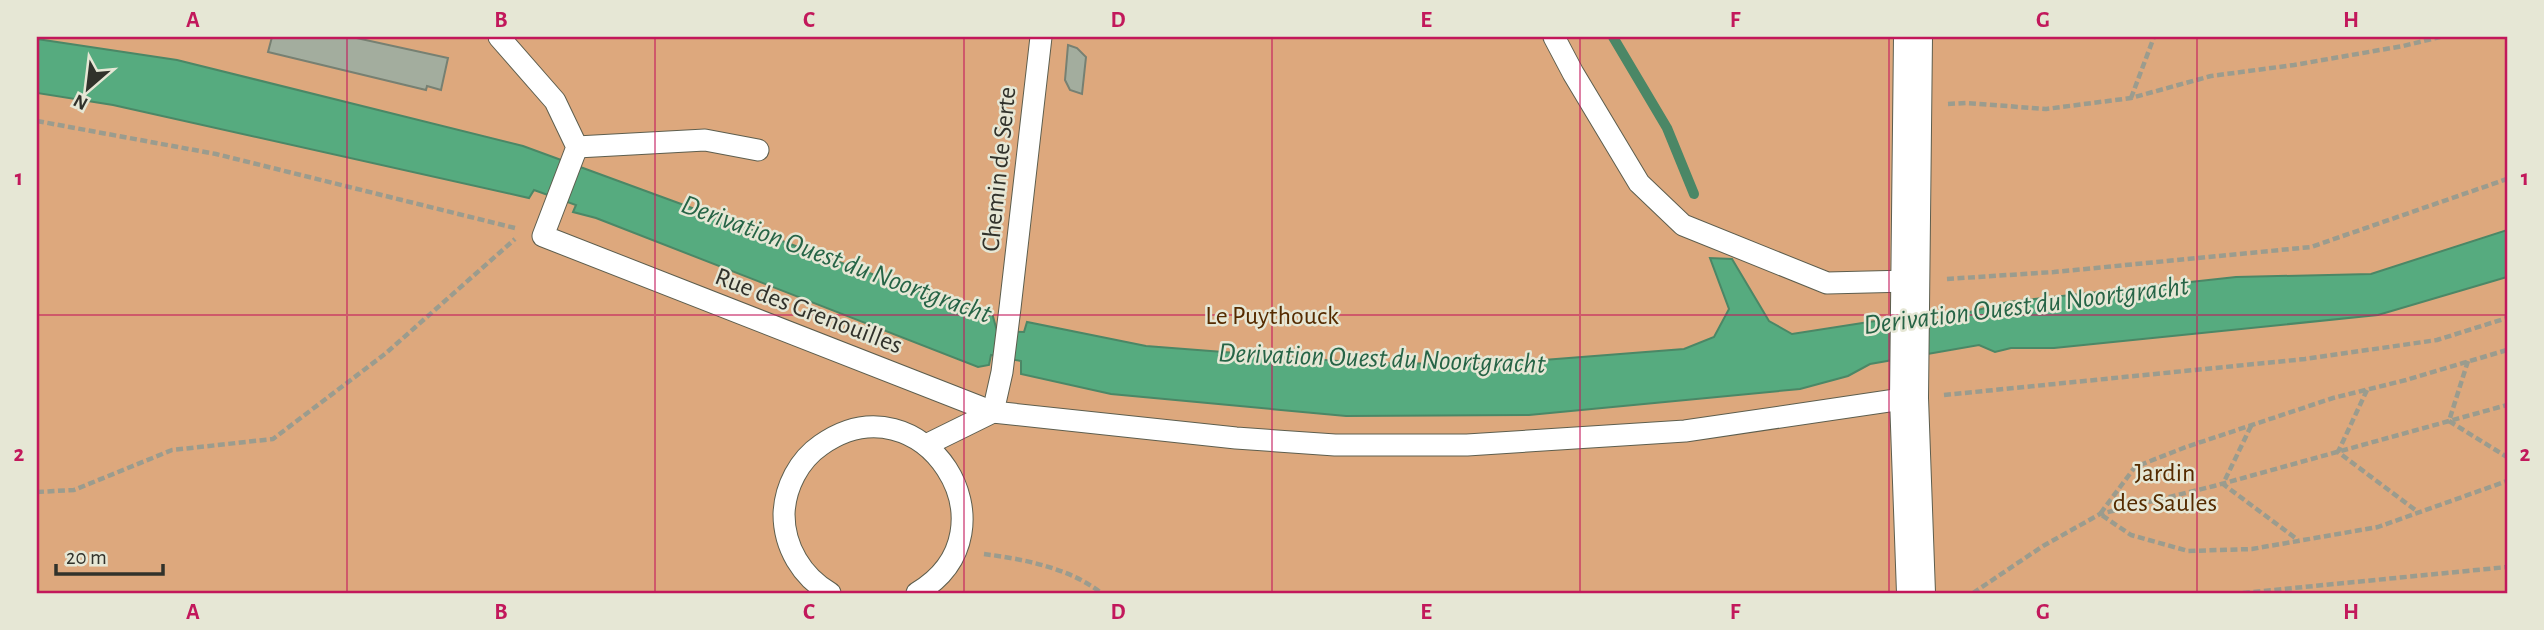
<svg xmlns="http://www.w3.org/2000/svg" width="2544" height="630" viewBox="0 0 2544 630" font-family="'Alegreya Sans',sans-serif">
  <rect width="100%" height="100%" fill="#e6e7d5"/>
  <rect fill="#dda87d" x="37" y="37" width="2470" height="556"/>
  <path fill="#56ab7f" stroke="#4b8766" stroke-width="2" d="M37,39L177,60L523,146L973,311L992,313L997,331L1024,332L1027,322L1146,346L1364,363L1491,364L1684,349L1714,337L1729,309L1710,258L1732,259L1769,321L1792,334L1888,319L1939,320L2008,302L2236,277L2371,274L2507,230V277L2378,315L2054,348H2011L1995,352L1979,345L1870,364L1848,376L1800,389L1529,415L1346,416L1111,394L1021,374V361L991,355L989,365L978,367L596,218L573,212L576,205L534,190L529,198L113,105L37,93Z"/>
  <g fill="none" stroke-linecap="round" stroke-linejoin="round">
    <path stroke="#4b8766" stroke-width="10" d="M1613,37L1667,128L1694,194"/>
  </g>
  <g fill="#a3ad9e" stroke="#778072" stroke-width="2">
    <path d="M272,37H352L448,58L441,90L427,86L426,90L268,52Z"/>
    <path d="M1068,45L1077,48L1086,57L1082,94L1070,90L1065,80Z"/>
  </g>
  <g fill="none" stroke-linecap="round" stroke-linejoin="round">
    <g stroke="#5d5e4e" stroke-width="23">
      <g id="lane">
        <path d="M499,37L555,101L577,147L543,236L993,412L1236,438L1335,445H1467L1685,431L1909,398"/>
        <path d="M1554,37L1573,73L1639,183L1683,225L1827,283L1909,281"/>
        <path d="M577,147L705,140L758,150"/>
        <path d="M993,412L1002,372L1010,308L1041,37"/>
        <path d="M926,445L993,412"/>
        <path d="M830,593C802,577 784,547 784,514C785,487 799,460 821,445C922,374 1023,530 917,593"/>
      </g>
    </g>
    <g stroke="#5d5e4e" stroke-width="40">
      <path id="street" d="M1913,37L1909,398L1916,593"/>
    </g>
    <g stroke="#9b9c8e" stroke-width="4.5" stroke-dasharray="7 3.5" stroke-linecap="butt">
      <path d="M2131,98L2154,37"/>
      <path d="M1948,104L1966,103L2046,109L2131,98L2211,76L2294,65L2403,46L2440,37"/>
      <path d="M37,121L216,154L515,228"/>
      <path d="M1947,279L2054,272L2311,247L2507,179"/>
      <path d="M2507,350L2406,380L2333,398L2186,447L2135,467L2100,514L2131,535L2188,551L2252,549L2378,527L2507,481"/>
      <path d="M2468,361L2449,421L2507,457"/>
      <path d="M2367,390L2338,452L2418,512"/>
      <path d="M1944,395L2305,359L2437,340L2507,318"/>
      <path d="M2251,426L2223,484L2298,540"/>
      <path d="M37,492L74,490L172,450L273,439L385,354L515,239"/>
      <path d="M984,554C1023,559 1070,568 1101,593"/>
      <path d="M1973,593L2043,546L2100,514L2214,486L2507,405"/>
      <path d="M2243,593L2507,567"/>
    </g>
    <use href="#lane" stroke="#fff" stroke-width="21"/>
    <use href="#street" stroke="#fff" stroke-width="38"/>
  </g>
  <path fill="none" stroke="#c2185b" stroke-width="2" stroke-opacity="0.55" d="M347,37V593M655,37V593M964,37V593M1272,37V593M1580,37V593M1889,37V593M2197,37V593M37,315H2507"/>
  <g text-anchor="middle" stroke-width="5" stroke-linejoin="round" paint-order="stroke">
    <g font-size="26" fill="#31322b" stroke="#e6e7d5">
      <text transform="translate(998 169) rotate(-84)" y="9">Chemin de Serte</text>
      <text transform="translate(809 310) rotate(21)" y="9">Rue des Grenouilles</text>
    </g>
    <g font-size="26" fill="#552b00" stroke="#e6e7d5">
      <text x="1272" y="324">Le Puythouck</text>
      <text x="2165" y="481">Jardin<tspan x="2165" dy="30">des Saules</tspan></text>
    </g>
    <g font-size="28" font-style="italic" fill="#266446" stroke="#e6e7d5">
      <text transform="translate(837 258) rotate(20)" y="10">Derivation Ouest du Noortgracht</text>
      <text transform="translate(2026 304) rotate(-7)" y="10">Derivation Ouest du Noortgracht</text>
      <text transform="translate(1382 357) rotate(2)" y="10">Derivation Ouest du Noortgracht</text>
    </g>
  </g>
  <rect width="2544" height="630" fill="none" stroke="#e6e7d5" stroke-width="77"/>
  <g transform="translate(88 88) rotate(208)" stroke="#e6e7d5" stroke-width="5" paint-order="stroke">
  <path d="M0-5L12 26L0 18L-12 26Z" fill="#31322b"/>
  <text y="-10" font-size="19" font-weight="bold" text-anchor="middle" fill="#31322b">N</text>
  </g>
  <path d="M56 564v10h107v-10" fill="none" stroke="#31322b" stroke-width="3.5"/>
  <text x="66" y="564" font-size="21" fill="#31322b" stroke="#e6e7d5" stroke-width="5" paint-order="stroke">20 m</text>
  <rect x="38" y="38" width="2468" height="554" fill="none" stroke="#c2185b" stroke-width="2.5"/>
  <g font-size="23" text-anchor="middle" font-weight="bold" fill="#c2185b">
    <text x="193" y="27">A</text>
    <text x="501" y="27">B</text>
    <text x="809" y="27">C</text>
    <text x="1118" y="27">D</text>
    <text x="1426" y="27">E</text>
    <text x="1735" y="27">F</text>
    <text x="2043" y="27">G</text>
    <text x="2351" y="27">H</text>
    <text x="19" y="185">1</text>
    <text x="2525" y="185">1</text>
    <text x="19" y="461">2</text>
    <text x="2525" y="461">2</text>
    <text x="193" y="619">A</text>
    <text x="501" y="619">B</text>
    <text x="809" y="619">C</text>
    <text x="1118" y="619">D</text>
    <text x="1426" y="619">E</text>
    <text x="1735" y="619">F</text>
    <text x="2043" y="619">G</text>
    <text x="2351" y="619">H</text>
  </g>
</svg>
